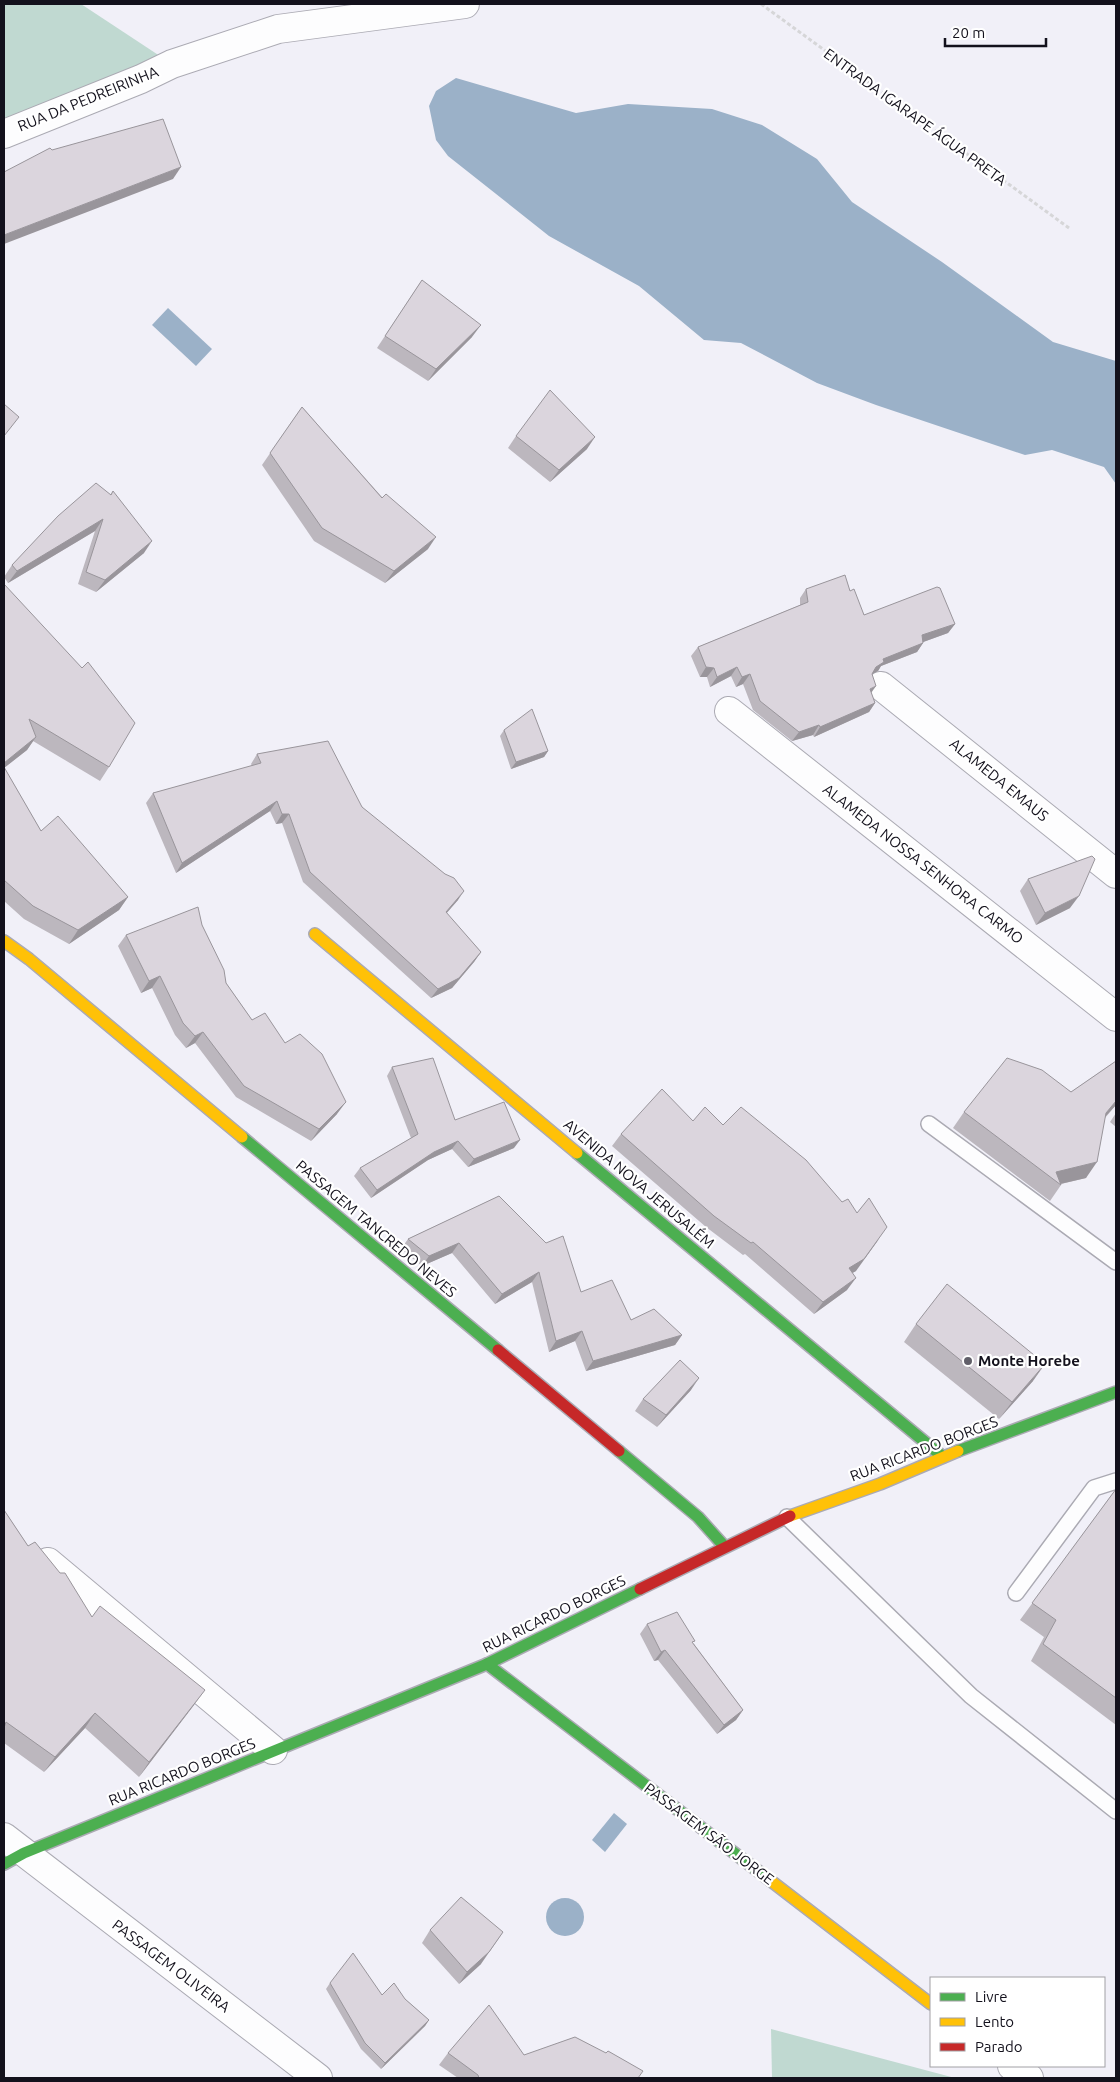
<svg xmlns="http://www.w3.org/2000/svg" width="1120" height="2082" viewBox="0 0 1120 2082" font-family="Ubuntu,sans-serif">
  <rect width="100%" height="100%" fill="#f1f0f8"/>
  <g fill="#c0d9d1">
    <path d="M4,4H81L172,64L4,128Z"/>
    <path d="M771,2029L955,2078H772Z"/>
  </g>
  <g fill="#9bb1c8">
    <path d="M456,78L576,113L628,104L712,109L762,125L817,159L852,202L942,262L1053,342L1116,361V484L1104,467L1052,450L1025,455L876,405L817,383L741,343L704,340L639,286L549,236L448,156L436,140L429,106L436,91Z"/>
    <path d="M168,308L212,349L196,366L152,325Z"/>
    <path d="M614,1813L627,1824L605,1852L592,1840Z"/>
    <circle cx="565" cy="1917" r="19"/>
  </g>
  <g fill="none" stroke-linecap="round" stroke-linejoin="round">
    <g stroke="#abaab3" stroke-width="18">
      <g id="lane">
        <path d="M929,1124L1116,1262"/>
        <path d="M787,1517L971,1696L1116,1811"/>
        <path d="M1016,1593L1094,1488L1116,1481"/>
      </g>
    </g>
    <g stroke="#abaab3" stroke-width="30">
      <g id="street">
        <path d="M4,134L141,79L172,64L278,29L465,4"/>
        <path d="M881,686L1116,874"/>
        <path d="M729,711L1116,1017"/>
        <path d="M48,1562L273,1750"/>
        <path d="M4,1837L318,2078"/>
        <path d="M1012,2066L1029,2078"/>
      </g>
    </g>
    <g stroke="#abaab3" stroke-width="14">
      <g id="fast">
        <path d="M242,1137L498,1350"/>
        <path d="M577,1153L943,1457"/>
        <path d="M619,1451L698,1517L724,1546"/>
        <path d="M958,1451L1116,1392"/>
        <path d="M487,1664L771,1881"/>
        <path d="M4,1864L24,1853L487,1664L640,1589"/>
      </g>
    </g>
    <g stroke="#abaab3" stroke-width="14">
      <g id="slow">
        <path d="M315,934L577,1153"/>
        <path d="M4,941L29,959L242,1137"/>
        <path d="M790,1516L880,1484L958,1451"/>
        <path d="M771,1881L931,2004"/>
      </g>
    </g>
    <g stroke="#abaab3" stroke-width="14">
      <g id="jam">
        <path d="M498,1350L619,1451"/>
        <path d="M640,1589L790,1516"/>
      </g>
    </g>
    <path stroke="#d6d6d8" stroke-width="3" stroke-dasharray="4 2.5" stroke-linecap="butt" d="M761,4L1069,228"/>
    <use href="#lane" stroke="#fdfdfe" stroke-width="15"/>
    <use href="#street" stroke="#fdfdfe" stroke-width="28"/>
    <use href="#fast" stroke="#4caf50" stroke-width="11"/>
    <use href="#slow" stroke="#ffc107" stroke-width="11"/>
    <use href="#jam" stroke="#c62828" stroke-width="11"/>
  </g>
  <g fill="#bcb7be">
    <path d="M422,280L472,337L428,381L377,348Z"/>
    <path d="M302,407L428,549L385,583L314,541L262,465Z"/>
    <path d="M516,436L587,449L550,482L508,448Z"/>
    <path d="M113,491L144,553L96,592L78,584L95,531L8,583L4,577L12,565L110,495Z"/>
    <path d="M4,584L109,767L100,781L33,741L27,750L4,768L41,831L128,897L119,910L69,944L24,919L4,901Z"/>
    <path d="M806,589L850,591L864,615L955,624L948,633L923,642V643L917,652L881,666L878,671L872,674L871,693L875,703L869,712L814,737L813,735L792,741L753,710L743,684L736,687L731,676L710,687L707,677H700L691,656L698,647L800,605V598Z"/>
    <path d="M504,730L548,751L544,757L511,769L500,736Z"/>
    <path d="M257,754L362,807L458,900L446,913L481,952L474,962L452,988L431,998L303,882L282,823L276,824L270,811L176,873L146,803L153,793L252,766L251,764Z"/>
    <path d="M1028,879L1070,908L1036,925L1020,891Z"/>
    <path d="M202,925L226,983L252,1020L285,1043L337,1114L311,1141L236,1097L195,1043L186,1048L175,1035L152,988L141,993L118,946L126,935Z"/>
    <path d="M1116,1061V1105L1105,1118L1086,1178L1061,1184V1185L1050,1201L953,1128L964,1112L1071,1092Z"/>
    <path d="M392,1067L455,1120L514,1148L468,1167L452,1149L428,1160L371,1198L354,1176L360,1168L411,1138L387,1076Z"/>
    <path d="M1116,1113V1127L1110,1122Z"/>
    <path d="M693,1121L856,1271L852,1273L847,1290L814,1314L745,1254L743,1255L706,1227L612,1146L621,1134Z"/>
    <path d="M499,1196L581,1292L631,1320L682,1335L675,1345L586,1371L575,1341L549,1352L532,1282L495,1304L452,1253L422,1266L401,1249L408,1239Z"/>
    <path d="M916,1324L1033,1381L999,1419L904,1342Z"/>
    <path d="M691,1390L657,1427L635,1411L643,1399Z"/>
    <path d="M1116,1489V1725L1031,1661L1044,1637L1020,1620Z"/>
    <path d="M4,1510L28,1546L92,1617L194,1705L139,1777L85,1728L44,1772L4,1743Z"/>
    <path d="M647,1624L694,1644L743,1710L736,1720L717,1734L658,1660L654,1661L640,1634Z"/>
    <path d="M430,1930L481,1964L459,1984L422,1943Z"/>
    <path d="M330,1983L382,1995L405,1999L429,2020L425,2026L381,2069L361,2049L326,1989Z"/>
    <path d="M448,2053L524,2055L638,2078H458L439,2065Z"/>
  </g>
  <g fill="#99959b">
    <path d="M181,167L173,179L4,244V235Z"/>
    <path d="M481,325L472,337L428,381L436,369Z"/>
    <path d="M595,437L587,449L550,482L559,470Z"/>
    <path d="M103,519L95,531L8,583L17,571Z"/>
    <path d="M436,537L428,549L385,583L394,571Z"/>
    <path d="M152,541L144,553L96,592L105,580Z"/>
    <path d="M955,624L948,633L915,645L922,635Z"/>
    <path d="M923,643L917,652L881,666L878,671L869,676L876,667L883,659Z"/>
    <path d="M706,667L714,668L707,677H700Z"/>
    <path d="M737,667L731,676L710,687L717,677Z"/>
    <path d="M750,674L743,684L736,687L742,677Z"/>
    <path d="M876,686L869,696L870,689Z"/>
    <path d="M875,703L869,712L814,737L820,727Z"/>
    <path d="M819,725L813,735L792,741L799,732Z"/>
    <path d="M36,737L27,750L4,768V763Z"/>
    <path d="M548,751L544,757L511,769L516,762Z"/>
    <path d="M277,801L270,811L176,873L182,863Z"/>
    <path d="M282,814H289L282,823L276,824Z"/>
    <path d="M464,891L458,900L439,922L446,912Z"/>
    <path d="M1079,896L1070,908L1036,925L1045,913Z"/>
    <path d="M128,897L119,910L69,944L78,930Z"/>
    <path d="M481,952L474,962L452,988L431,998L438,989Z"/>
    <path d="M160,976L152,988L141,993L149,981Z"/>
    <path d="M203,1032L195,1043L186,1048L195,1036Z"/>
    <path d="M1116,1101V1105L1094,1129L1106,1113Z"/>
    <path d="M346,1102L337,1114L311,1141L319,1129Z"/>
    <path d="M520,1140L514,1148L468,1167L474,1159Z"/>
    <path d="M458,1141L452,1149L428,1160L371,1198L377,1190L434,1152Z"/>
    <path d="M1097,1162L1086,1178L1060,1184L1056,1172Z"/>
    <path d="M879,1239L856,1271L840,1280L849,1268Z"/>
    <path d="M459,1243L452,1253L422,1266L429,1256Z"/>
    <path d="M539,1272L532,1282L495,1304L502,1294Z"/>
    <path d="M856,1278L847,1290L814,1314L823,1302Z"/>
    <path d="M582,1331L575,1341L549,1352L556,1341Z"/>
    <path d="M682,1335L675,1345L586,1371L593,1361Z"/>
    <path d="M1045,1364L1033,1381L999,1419L1012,1402Z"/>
    <path d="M699,1378L691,1390L657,1427L666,1415Z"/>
    <path d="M665,1650L658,1660L654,1661L661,1652Z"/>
    <path d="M205,1690L194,1705L139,1777L149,1762Z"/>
    <path d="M743,1710L736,1720L717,1734L724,1725Z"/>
    <path d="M95,1713L85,1728L44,1772L55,1757Z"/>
    <path d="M503,1932L481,1964L459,1984L467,1972Z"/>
    <path d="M429,2020L425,2026L381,2069L385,2063Z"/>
  </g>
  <g fill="#dbd5dd" stroke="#99959b">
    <path d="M163,119L181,167L4,235V172L50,148L52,150Z"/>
    <path d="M422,280L481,325L436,369L385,336Z"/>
    <path d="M550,390L595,437L559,470L516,436Z"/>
    <path d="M4,404L19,417L4,436Z"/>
    <path d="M302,407L382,498L386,494L436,537L394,571L322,528L270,453Z"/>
    <path d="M96,483L111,495L113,491L152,541L105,580L86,572L103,519L17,571L12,565L58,516Z"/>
    <path d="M845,575L850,591L854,589L864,615L937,587L940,588L955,624L922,635L923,643L883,659L884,662L876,667L872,674L876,686L870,689L875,703L820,727L819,725L799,732L760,701L750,674L742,677L737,667L717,677L714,668L706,667L698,647L808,602L806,589Z"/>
    <path d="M4,584L82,668L88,662L135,723L109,767L29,719L36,737L4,763Z"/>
    <path d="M532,709L548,751L516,762L504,730Z"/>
    <path d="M328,741L362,807L445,874L454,878L464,891L446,912L481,952L459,978L438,989L310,872L289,814H282L277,801L182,863L153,793L261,763L257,754Z"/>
    <path d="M4,767L41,831L58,816L128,897L78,930L33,906L4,880Z"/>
    <path d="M1092,856L1095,859L1079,896L1045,913L1028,879Z"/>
    <path d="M198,907L202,925L224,970L226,983L252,1020L265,1013L285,1043L300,1034L322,1054L346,1102L319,1129L244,1086L203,1032L195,1036L183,1023L160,976L149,981L126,935Z"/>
    <path d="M433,1058L455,1120L504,1102L520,1140L474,1159L458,1141L434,1152L377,1190L360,1168L418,1134L392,1067Z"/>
    <path d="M1007,1058L1042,1070L1071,1092L1116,1061V1101L1106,1113L1097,1162L1056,1172L1061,1185L964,1112Z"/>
    <path d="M662,1089L693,1121L705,1107L723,1125L741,1107L806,1160L842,1202L848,1199L857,1213L869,1198L887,1227L864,1259L849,1268L856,1278L823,1302L753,1242L751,1243L714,1216L621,1134Z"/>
    <path d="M499,1196L546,1243L563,1236L581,1292L612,1280L631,1320L654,1309L682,1335L593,1361L582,1331L556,1341L539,1272L502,1294L459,1243L429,1256L408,1239Z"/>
    <path d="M947,1284L1045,1364L1012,1402L916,1324Z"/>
    <path d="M680,1360L699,1378L666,1415L643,1399Z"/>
    <path d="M1116,1489V1698L1043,1644L1056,1620L1032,1603Z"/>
    <path d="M4,1510L28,1546L35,1542L60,1573H65L92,1617L100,1606L205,1690L149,1762L95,1713L55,1757L6,1722L4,1728Z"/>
    <path d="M677,1612L695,1641L692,1642L743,1710L724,1725L665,1650L661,1652L647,1624Z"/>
    <path d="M461,1897L503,1932L489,1952L467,1972L430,1930Z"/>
    <path d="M353,1953L382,1995L394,1983L405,1999L429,2020L385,2063L365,2043L330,1983Z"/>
    <path d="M489,2005L524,2055L575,2037L606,2053L608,2051L643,2071L638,2078H479L478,2075L448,2053Z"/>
  </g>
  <circle fill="#615f69" stroke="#fff" stroke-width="2" cx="968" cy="1361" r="5"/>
  <g text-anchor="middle" stroke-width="4.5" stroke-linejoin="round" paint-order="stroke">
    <g font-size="15" fill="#13111c" stroke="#fff">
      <text transform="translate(88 99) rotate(-22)" y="5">RUA DA PEDREIRINHA</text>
      <text transform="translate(915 117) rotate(36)" y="5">ENTRADA IGARAPE ÁGUA PRETA</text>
      <text transform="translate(999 780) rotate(39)" y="5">ALAMEDA EMAUS</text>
      <text transform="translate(923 864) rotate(38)" y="5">ALAMEDA NOSSA SENHORA CARMO</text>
      <text transform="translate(639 1184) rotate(40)" y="5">AVENIDA NOVA JERUSALÉM</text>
      <text transform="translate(376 1229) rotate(40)" y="5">PASSAGEM TANCREDO NEVES</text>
      <text transform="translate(924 1449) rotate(-21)" y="5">RUA RICARDO BORGES</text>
      <text transform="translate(554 1614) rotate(-26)" y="5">RUA RICARDO BORGES</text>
      <text transform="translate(182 1772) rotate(-22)" y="5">RUA RICARDO BORGES</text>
      <text transform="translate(709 1834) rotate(37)" y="5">PASSAGEM SÃO JORGE</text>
      <text transform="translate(171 1966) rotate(37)" y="5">PASSAGEM OLIVEIRA</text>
    </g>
    <g font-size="15" font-weight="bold" fill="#13111c" stroke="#fff" text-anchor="start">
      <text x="978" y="1366">Monte Horebe</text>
    </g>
  </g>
  <rect width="1120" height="2082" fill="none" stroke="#13111c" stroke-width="10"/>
  <rect x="930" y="1977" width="175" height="90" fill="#ffffff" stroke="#a1a0a4"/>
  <rect x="940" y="1993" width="25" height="8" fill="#4caf50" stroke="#a1a0a4"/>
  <text x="975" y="2002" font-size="15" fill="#13111c">Livre</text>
  <rect x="940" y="2018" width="25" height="8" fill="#ffc107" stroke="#a1a0a4"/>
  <text x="975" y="2027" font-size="15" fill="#13111c">Lento</text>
  <rect x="940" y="2043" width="25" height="8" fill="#c62828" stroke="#a1a0a4"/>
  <text x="975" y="2052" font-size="15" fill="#13111c">Parado</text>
  <path d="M945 38v8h101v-8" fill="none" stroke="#13111c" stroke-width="2.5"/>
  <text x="952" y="38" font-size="15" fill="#13111c" stroke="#ffffff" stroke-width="4" paint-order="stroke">20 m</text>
</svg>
